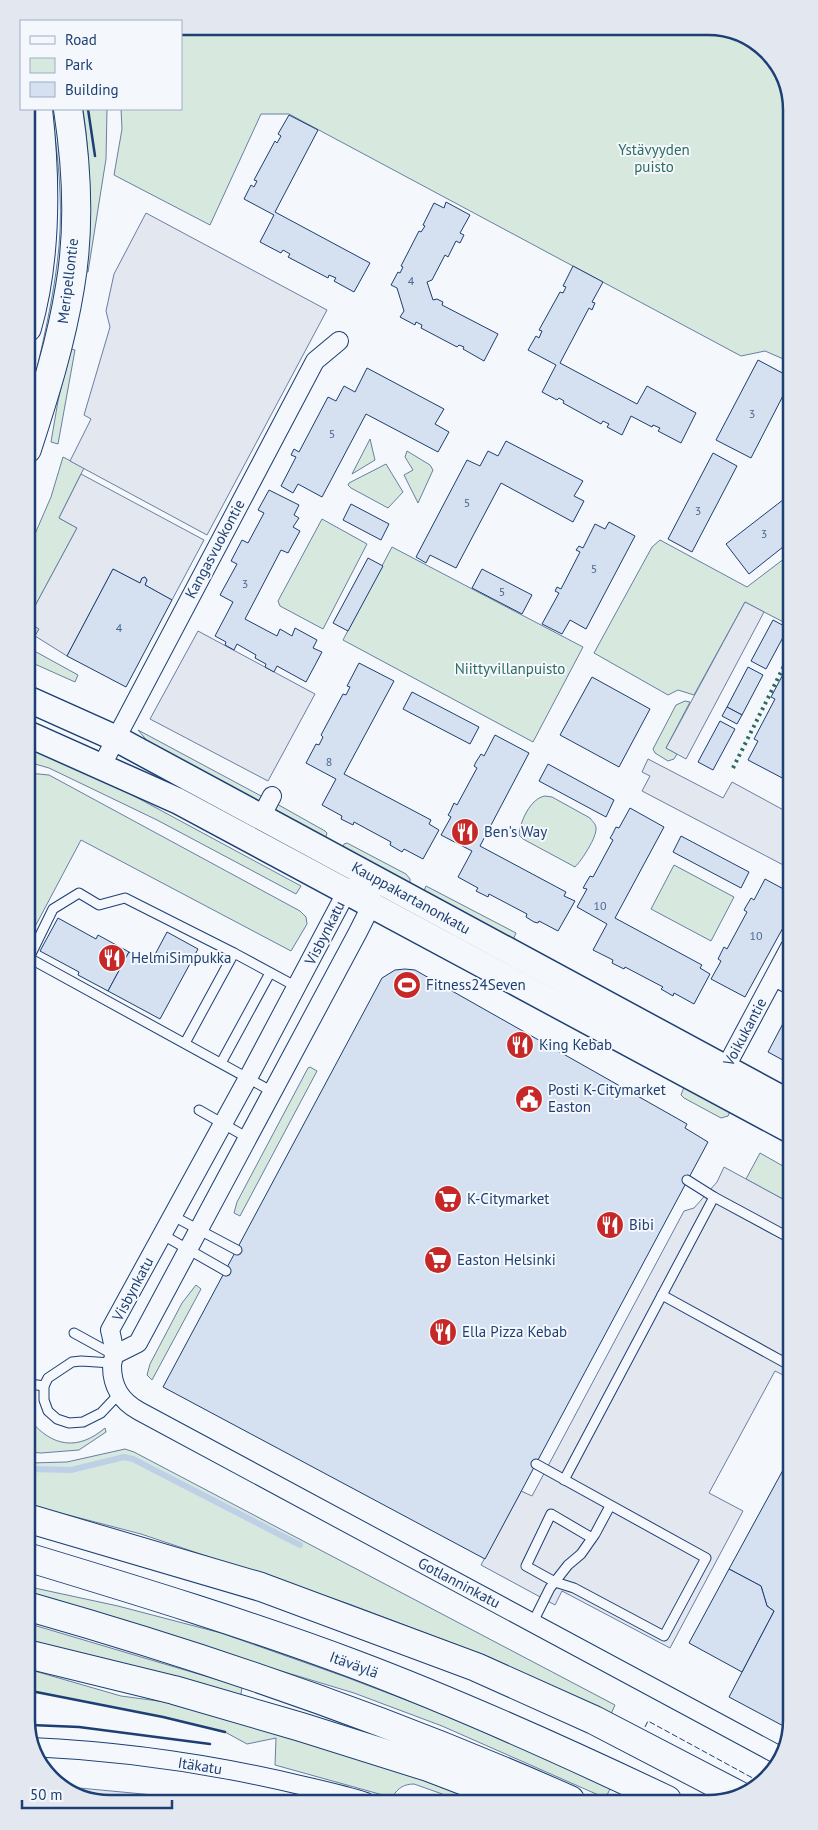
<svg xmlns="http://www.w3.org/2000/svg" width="818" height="1830" viewBox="0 0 818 1830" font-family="'PT Sans',sans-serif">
  <rect width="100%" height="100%" fill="#f4f7fb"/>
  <g fill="#d7e8df" stroke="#687fa3">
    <path d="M714,26L759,43L787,83L788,361L765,351L741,356L289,114H261L210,225L114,175L122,129L121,109H181V32Z"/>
    <path d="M51,109H58L64,207L59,286L38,377H35C45,333 55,290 59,246C63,200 58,154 51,109Z"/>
    <path d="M83,109H107L106,159L88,272H85C92,217 91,163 83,109Z"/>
    <path d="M26,112L33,190L27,263L29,189Z"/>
    <path d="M70,349L75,350L58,444L51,442L58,401Z"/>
    <path d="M370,439L375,460L352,474Z"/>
    <path d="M407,451L430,465L433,470L418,503L404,475L413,470L405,457Z"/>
    <path d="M63,457L84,468L59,518L77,528L28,619V550L51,497Z"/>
    <path d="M386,464L403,492L388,508L351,488L348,485L349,483Z"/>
    <path d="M322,519L367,544L323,629L280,606L278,601Z"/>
    <path d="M660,540L747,587L789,555V625L745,602L694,695L678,690L668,695L594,653L652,547Z"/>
    <path d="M392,547L583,647L533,742L343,640Z"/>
    <path d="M28,622L39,629L29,648L78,675L75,682L28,661Z"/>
    <path d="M685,701L690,702L666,748L677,754L674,759L668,761L655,753L653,749L676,705Z"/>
    <path d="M138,730L263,797L260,804L149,743Z"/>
    <path d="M28,747L123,790L301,886L296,894L157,820L49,768L28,762Z"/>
    <path d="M28,773L49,775L300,911L306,917L307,924L291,951L81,840L29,938Z"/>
    <path d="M545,796L552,797L590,818C592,821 596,824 596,828C597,837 582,860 575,867L523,839L519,835C520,821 531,798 545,796Z"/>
    <path d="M277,804L325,831L327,833L325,840L273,811Z"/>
    <path d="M347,843L406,874L410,879V886L341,850L344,844Z"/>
    <path d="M674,865L734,897L711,941L651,909Z"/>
    <path d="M426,886L516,933L513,940L423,893Z"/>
    <path d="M310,1067L317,1071L240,1216L234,1213L237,1202L308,1068Z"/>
    <path d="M686,1082L732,1107L728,1116L721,1118L684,1098L681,1095Z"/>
    <path d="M760,1153L790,1170V1203L746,1179Z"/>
    <path d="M196,1285L201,1289L152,1380L147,1375L150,1364L182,1303Z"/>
    <path d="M30,1420C52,1447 78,1451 105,1428L106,1432L79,1450L41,1453L30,1452Z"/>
    <path d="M125,1449L134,1452L615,1705L611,1714L489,1657L349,1604L141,1534L30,1505V1463L67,1462Z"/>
    <path d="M30,1587L118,1606L221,1633L343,1676L485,1730L611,1787L606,1797H603L442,1726L354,1693L30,1595Z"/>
    <path d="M30,1624L242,1687L240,1700L31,1642Z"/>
    <path d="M31,1670L121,1696L188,1705L490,1801H462L414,1784C404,1784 398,1788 393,1796L390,1797L275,1765L276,1738L247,1744L225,1732L163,1717L31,1691Z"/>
  </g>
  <g fill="#e3e8f0" stroke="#687fa3">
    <path d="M146,213L327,310L207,535L70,461L91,419L84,415L110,327L106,311L114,274Z"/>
    <path d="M81,474L204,540L172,600L145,585L147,580L145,577L142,578L140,583L113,569L67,656L35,636L39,629L28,622V619L77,528L59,518Z"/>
    <path d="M745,602L764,612L686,759L666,748Z"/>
    <path d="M198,631L315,694L268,781L150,719Z"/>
    <path d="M648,759L723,798L732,782L789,813V868L642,791L650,776L642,772Z"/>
    <path d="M724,1167L790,1203L791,1379L775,1371L709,1493L743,1511L670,1648L562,1591L555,1605L481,1565L521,1491L532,1496L684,1211L694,1208L717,1182Z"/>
    <path d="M58,1786L207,1800L206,1803L104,1804Z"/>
  </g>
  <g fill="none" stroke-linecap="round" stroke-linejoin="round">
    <path stroke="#bed0e5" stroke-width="6" d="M30,1469L71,1470L124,1457L133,1459L300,1545"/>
  </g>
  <g fill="#d5e0f0" stroke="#1d3f73">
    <path d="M289,115L318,130L275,212L370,263L354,292L334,281L336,278L329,275L328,278L288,257L290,254L283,250L281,253L260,242L274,215L244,199L251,185L254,187L257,181L254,180L275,141L277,143L281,136L278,134Z"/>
    <path d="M446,202L470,215L460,233L464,235L460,243L456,241L448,257L445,255L432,280L427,282L433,300L437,299L443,302L442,305L498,334L484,361L463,349L464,347L459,345L457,347L421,328L422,325L416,322L415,325L400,317L404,311L397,288L391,285L398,272L400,273L403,267L401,266L419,231L421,232L425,226L423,225L434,203L444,208Z"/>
    <path d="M573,266L603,282L592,302L595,303L592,310L589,308L560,363L637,404L647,386L696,413L681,443L658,431L660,428L653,425L652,427L631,416L622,435L607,427L609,424L603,421L601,424L563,403L564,401L559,398L557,400L542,392L556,365L528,350L536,336L539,338L542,331L539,330L560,292L563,293L566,287L563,286Z"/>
    <path d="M758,360L788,376V386L751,458L716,440Z"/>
    <path d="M367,368L444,409L435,424L449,432L438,452L366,414L322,497L298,484L293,493L281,486L296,457L291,455L294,449L299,452L328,397L336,401L344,386L355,392Z"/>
    <path d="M506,441L583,481L574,496L584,501L573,522L501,483L456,568L430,555L426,563L416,557L467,460L480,466L488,451L498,456Z"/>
    <path d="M713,453L737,466L692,552L668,539Z"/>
    <path d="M269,490L299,505L294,515L299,518L293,527L300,531L288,553L281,550L245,619L277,636L280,629L292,636L295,628L317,640L313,648L322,652L306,682L277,666L274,672L265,667L266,664L255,658L256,655L237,644L234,650L225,645L226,642L215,636L233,602L220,595L237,564L231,561L242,540L248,543L264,513L258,510Z"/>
    <path d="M788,496V543L749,574L726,544Z"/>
    <path d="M351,504L389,524L381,540L343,520Z"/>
    <path d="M609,522L635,536L586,629L570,620L562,634L542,624L559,593L555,591L557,587L561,589L580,552L576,550L579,546L583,548L595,524L605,529Z"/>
    <path d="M368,558L383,566L348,631L333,623Z"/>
    <path d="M113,569L140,583L142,578L145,577L147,580L145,585L172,600L126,687L67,656Z"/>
    <path d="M482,569L532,595L522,614L472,588Z"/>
    <path d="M773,620L788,628L766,669L751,661Z"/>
    <path d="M359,663L394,681L344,774L431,820L429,824L439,830L423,859L404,849L402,852L390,845L391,842L354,822L353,825L341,819L342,816L322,805L336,779L306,763L316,744L319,745L323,737L321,735L343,694L346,695L350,687L347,686Z"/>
    <path d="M789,663V787L786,786L788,781L748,760L758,741L754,739L775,699L771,697Z"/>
    <path d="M748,667L763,675L742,715L727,707Z"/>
    <path d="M592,677L650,709L619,767L560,735Z"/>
    <path d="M412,692L479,727L470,744L403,709Z"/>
    <path d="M727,707L742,715L737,724L722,716Z"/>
    <path d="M720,721L735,729L713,770L698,762Z"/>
    <path d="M495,735L529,753L480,846L566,892L564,896L575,901L558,931L539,921L538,923L534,922L526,917L527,914L489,894L488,897L476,891L478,888L458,877L472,851L441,835L451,817L448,815L450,812L454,803L457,805L477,768L474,766L476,762L481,754L484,756Z"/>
    <path d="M548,764L614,800L606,817L539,781Z"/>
    <path d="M630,808L664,827L615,918L702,965L700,968L710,974L694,1004L674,993L673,996L661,989L663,987L625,967L624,969L612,963L613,960L593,950L607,924L577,907L587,889L583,888L590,876L593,877L613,840L610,838L612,835L616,827L619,828Z"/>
    <path d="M681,836L749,872L741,888L673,852Z"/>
    <path d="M765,879L789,892L790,915L745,997L711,979L721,961L718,959L724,947L727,949L747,912L744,910L751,898L754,900Z"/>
    <path d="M58,918L96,939L98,935L129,952L108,991L78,975L79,972L40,951Z"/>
    <path d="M167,932L198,949L160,1019L108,991L129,952L150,964Z"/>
    <path d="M405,969L415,970L687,1124L685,1128L708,1142L485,1559L163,1387L382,978L395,970Z"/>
    <path d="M789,1012H790V1064L768,1052Z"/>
    <path d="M789,1459L791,1460L792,1720L789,1729L729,1697L774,1611L767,1606L761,1586L729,1569Z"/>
    <path d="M729,1569L761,1586L767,1606L774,1611L742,1672L689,1643Z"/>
  </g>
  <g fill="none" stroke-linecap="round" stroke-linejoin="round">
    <g stroke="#1d3f73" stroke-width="11">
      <g id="service">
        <path d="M772,981L790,990"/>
        <path d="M185,1043L234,953"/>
        <path d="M221,1063L270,973"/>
        <path d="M273,1092L29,958L53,909L79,893L99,905L125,898L234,953L297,987"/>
        <path d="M199,1110L248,1138"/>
        <path d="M687,1180L714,1197L790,1238"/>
        <path d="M173,1216L237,1250"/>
        <path d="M163,1235L226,1271"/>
        <path d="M662,1295L791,1366"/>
        <path d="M74,1333L114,1355"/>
        <path d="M112,1363L81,1361L72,1362L48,1378L44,1386V1400L48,1411L57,1419L69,1423L83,1422L101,1413L118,1395"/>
        <path d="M30,1384L44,1386"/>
        <path d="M536,1464L706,1558L664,1636L574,1588L555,1582L526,1566L551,1514L592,1538"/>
        <path d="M564,1480L714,1197"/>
        <path d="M533,1622L550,1588L568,1565L581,1554L595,1534L610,1506"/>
      </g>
    </g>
    <g stroke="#1d3f73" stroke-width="20">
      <g id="minor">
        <path d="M101,767L315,361L339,341"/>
        <path d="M261,817L272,796"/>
        <path d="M355,886L347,891L248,1078L110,1330C112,1338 114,1347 114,1354C114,1358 112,1362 112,1366C112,1387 121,1401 139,1411L780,1756"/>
        <path d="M720,1078L790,947"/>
        <path d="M114,1355L138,1343L358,932L372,904L371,893"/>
        <path d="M31,1747C121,1751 212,1764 300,1785C322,1790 345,1795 366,1802"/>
      </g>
    </g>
    <g stroke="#1d3f73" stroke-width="28">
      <g id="secondary">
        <path d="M28,699L115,738L790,1103"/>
        <path d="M28,734L178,801L790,1130"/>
      </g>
    </g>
    <g stroke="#1d3f73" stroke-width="30">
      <g id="primary">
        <path d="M27,328C47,258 46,180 38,109"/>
        <path d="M27,449C44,396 61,343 70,287C80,229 77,167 68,109"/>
      </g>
    </g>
    <g stroke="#1d3f73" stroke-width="30">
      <g id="trunk">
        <path d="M30,1519L261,1587L476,1667L594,1720L740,1796"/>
        <path d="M30,1558C139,1591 247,1624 354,1664C460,1704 564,1751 667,1800"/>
        <path d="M30,1607C216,1660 393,1721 570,1800"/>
        <path d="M31,1655L174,1690L301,1727L428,1767L517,1801"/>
      </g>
    </g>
    <use href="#service" stroke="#f4f7fb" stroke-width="9"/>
    <use href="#minor" stroke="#f4f7fb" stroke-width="18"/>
    <use href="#secondary" stroke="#f4f7fb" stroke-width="25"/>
    <use href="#primary" stroke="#f4f7fb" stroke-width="28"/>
    <use href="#trunk" stroke="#f4f7fb" stroke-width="28"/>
    <path stroke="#2c6c60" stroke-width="4" stroke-dasharray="2.5 4" stroke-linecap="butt" d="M733,768L789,656"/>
    <path stroke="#1d3f73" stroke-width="1" stroke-dasharray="6 2.5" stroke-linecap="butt" d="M645,1727L648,1721L760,1782"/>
    <g stroke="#1d3f73" stroke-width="2.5">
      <path d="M88,109L95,156"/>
      <path d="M31,1691L163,1717L225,1732"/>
      <path d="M31,1725L79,1727L210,1744"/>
    </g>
  </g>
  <defs>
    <g id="restaurant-disc" transform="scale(1.4375)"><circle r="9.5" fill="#c62828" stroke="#f4f7fb"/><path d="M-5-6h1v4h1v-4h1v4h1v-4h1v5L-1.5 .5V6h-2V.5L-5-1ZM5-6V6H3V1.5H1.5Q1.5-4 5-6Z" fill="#fff"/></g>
    <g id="stadium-disc" transform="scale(1.4375)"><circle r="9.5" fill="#c62828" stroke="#f4f7fb"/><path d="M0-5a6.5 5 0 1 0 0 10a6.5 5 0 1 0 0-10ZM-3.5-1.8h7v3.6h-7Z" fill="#fff"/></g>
    <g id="civic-disc" transform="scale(1.4375)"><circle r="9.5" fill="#c62828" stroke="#f4f7fb"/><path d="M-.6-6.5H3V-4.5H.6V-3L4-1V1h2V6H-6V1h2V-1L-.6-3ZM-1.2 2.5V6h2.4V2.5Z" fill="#fff"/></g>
    <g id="supermarket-disc" transform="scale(1.4375)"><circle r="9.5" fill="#c62828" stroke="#f4f7fb"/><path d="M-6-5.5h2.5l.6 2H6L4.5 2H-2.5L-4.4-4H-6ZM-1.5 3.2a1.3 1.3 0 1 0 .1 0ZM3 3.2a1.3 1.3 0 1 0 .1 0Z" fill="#fff"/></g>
  </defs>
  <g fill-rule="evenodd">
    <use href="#restaurant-disc" x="465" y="832"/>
    <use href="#restaurant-disc" x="112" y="958"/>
    <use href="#stadium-disc" x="407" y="985"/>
    <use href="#restaurant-disc" x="520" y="1045"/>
    <use href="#civic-disc" x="529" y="1099"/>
    <use href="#supermarket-disc" x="448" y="1199"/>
    <use href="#restaurant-disc" x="610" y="1225"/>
    <use href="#supermarket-disc" x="438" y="1260"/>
    <use href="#restaurant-disc" x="443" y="1332"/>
  </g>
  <g text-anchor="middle" stroke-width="4" stroke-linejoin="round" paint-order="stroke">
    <g font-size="12" fill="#4b6792">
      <text x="411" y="285">4</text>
      <text x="752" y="418">3</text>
      <text x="332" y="438">5</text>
      <text x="467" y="507">5</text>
      <text x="698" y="515">3</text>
      <text x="764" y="538">3</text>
      <text x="594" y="573">5</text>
      <text x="245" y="588">3</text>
      <text x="502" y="596">5</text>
      <text x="119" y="632">4</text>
      <text x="329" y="766">8</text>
      <text x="600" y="910">10</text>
      <text x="756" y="940">10</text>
    </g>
    <g font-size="15" fill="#2c6c60" stroke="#f4f7fb">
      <text x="654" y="155">Ystävyyden<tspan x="654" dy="17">puisto</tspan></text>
      <text x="510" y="674">Niittyvillanpuisto</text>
    </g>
    <g font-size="15" fill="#1d3f73" stroke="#f4f7fb">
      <text transform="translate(68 281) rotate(-83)" y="5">Meripellontie</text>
      <text transform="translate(215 549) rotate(-62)" y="5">Kangasvuokontie</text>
      <text transform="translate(411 898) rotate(29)" y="5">Kauppakartanonkatu</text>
      <text transform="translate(325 933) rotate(-63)" y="5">Visbynkatu</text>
      <text transform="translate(745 1032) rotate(-62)" y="5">Voikukantie</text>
      <text transform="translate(133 1289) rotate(-62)" y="5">Visbynkatu</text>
      <text transform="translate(459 1583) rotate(28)" y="5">Gotlanninkatu</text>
      <text transform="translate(354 1665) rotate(20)" y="5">Itäväylä</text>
      <text transform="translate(200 1766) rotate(9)" y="5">Itäkatu</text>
    </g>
    <g font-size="15" fill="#1d3f73" stroke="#f4f7fb" text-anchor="start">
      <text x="484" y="837">Ben's Way</text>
      <text x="131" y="963">HelmiSimpukka</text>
      <text x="426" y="990">Fitness24Seven</text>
      <text x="539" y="1050">King Kebab</text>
      <text x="548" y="1095">Posti K-Citymarket<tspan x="548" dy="17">Easton</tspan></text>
      <text x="467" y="1204">K-Citymarket</text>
      <text x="629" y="1230">Bibi</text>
      <text x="457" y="1265">Easton Helsinki</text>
      <text x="462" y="1337">Ella Pizza Kebab</text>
    </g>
  </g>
  <path d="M0 0H818V1830H0ZM110 35H708A75 75 0 0 1 783 110V1720A75 75 0 0 1 708 1795H110A75 75 0 0 1 35 1720V110A75 75 0 0 1 110 35Z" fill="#e3e8f0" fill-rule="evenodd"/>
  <path fill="none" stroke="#1d3f73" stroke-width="2.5" d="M110 35H708A75 75 0 0 1 783 110V1720A75 75 0 0 1 708 1795H110A75 75 0 0 1 35 1720V110A75 75 0 0 1 110 35Z"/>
  <rect x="20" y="20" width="162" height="90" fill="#f4f7fb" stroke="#9eadc5"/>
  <rect x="30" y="36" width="25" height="8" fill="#f4f7fb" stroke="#9eadc5"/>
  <text x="65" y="45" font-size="15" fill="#1d3f73">Road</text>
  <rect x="30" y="58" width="25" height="15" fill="#d7e8df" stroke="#9eadc5"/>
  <text x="65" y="70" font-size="15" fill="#1d3f73">Park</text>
  <rect x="30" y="82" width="25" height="15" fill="#d5e0f0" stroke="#9eadc5"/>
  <text x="65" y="95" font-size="15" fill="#1d3f73">Building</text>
  <path d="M22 1800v8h150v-8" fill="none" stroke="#1d3f73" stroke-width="2.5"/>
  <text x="30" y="1800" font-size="15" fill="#1d3f73" stroke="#f4f7fb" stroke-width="4" paint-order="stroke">50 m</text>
</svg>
